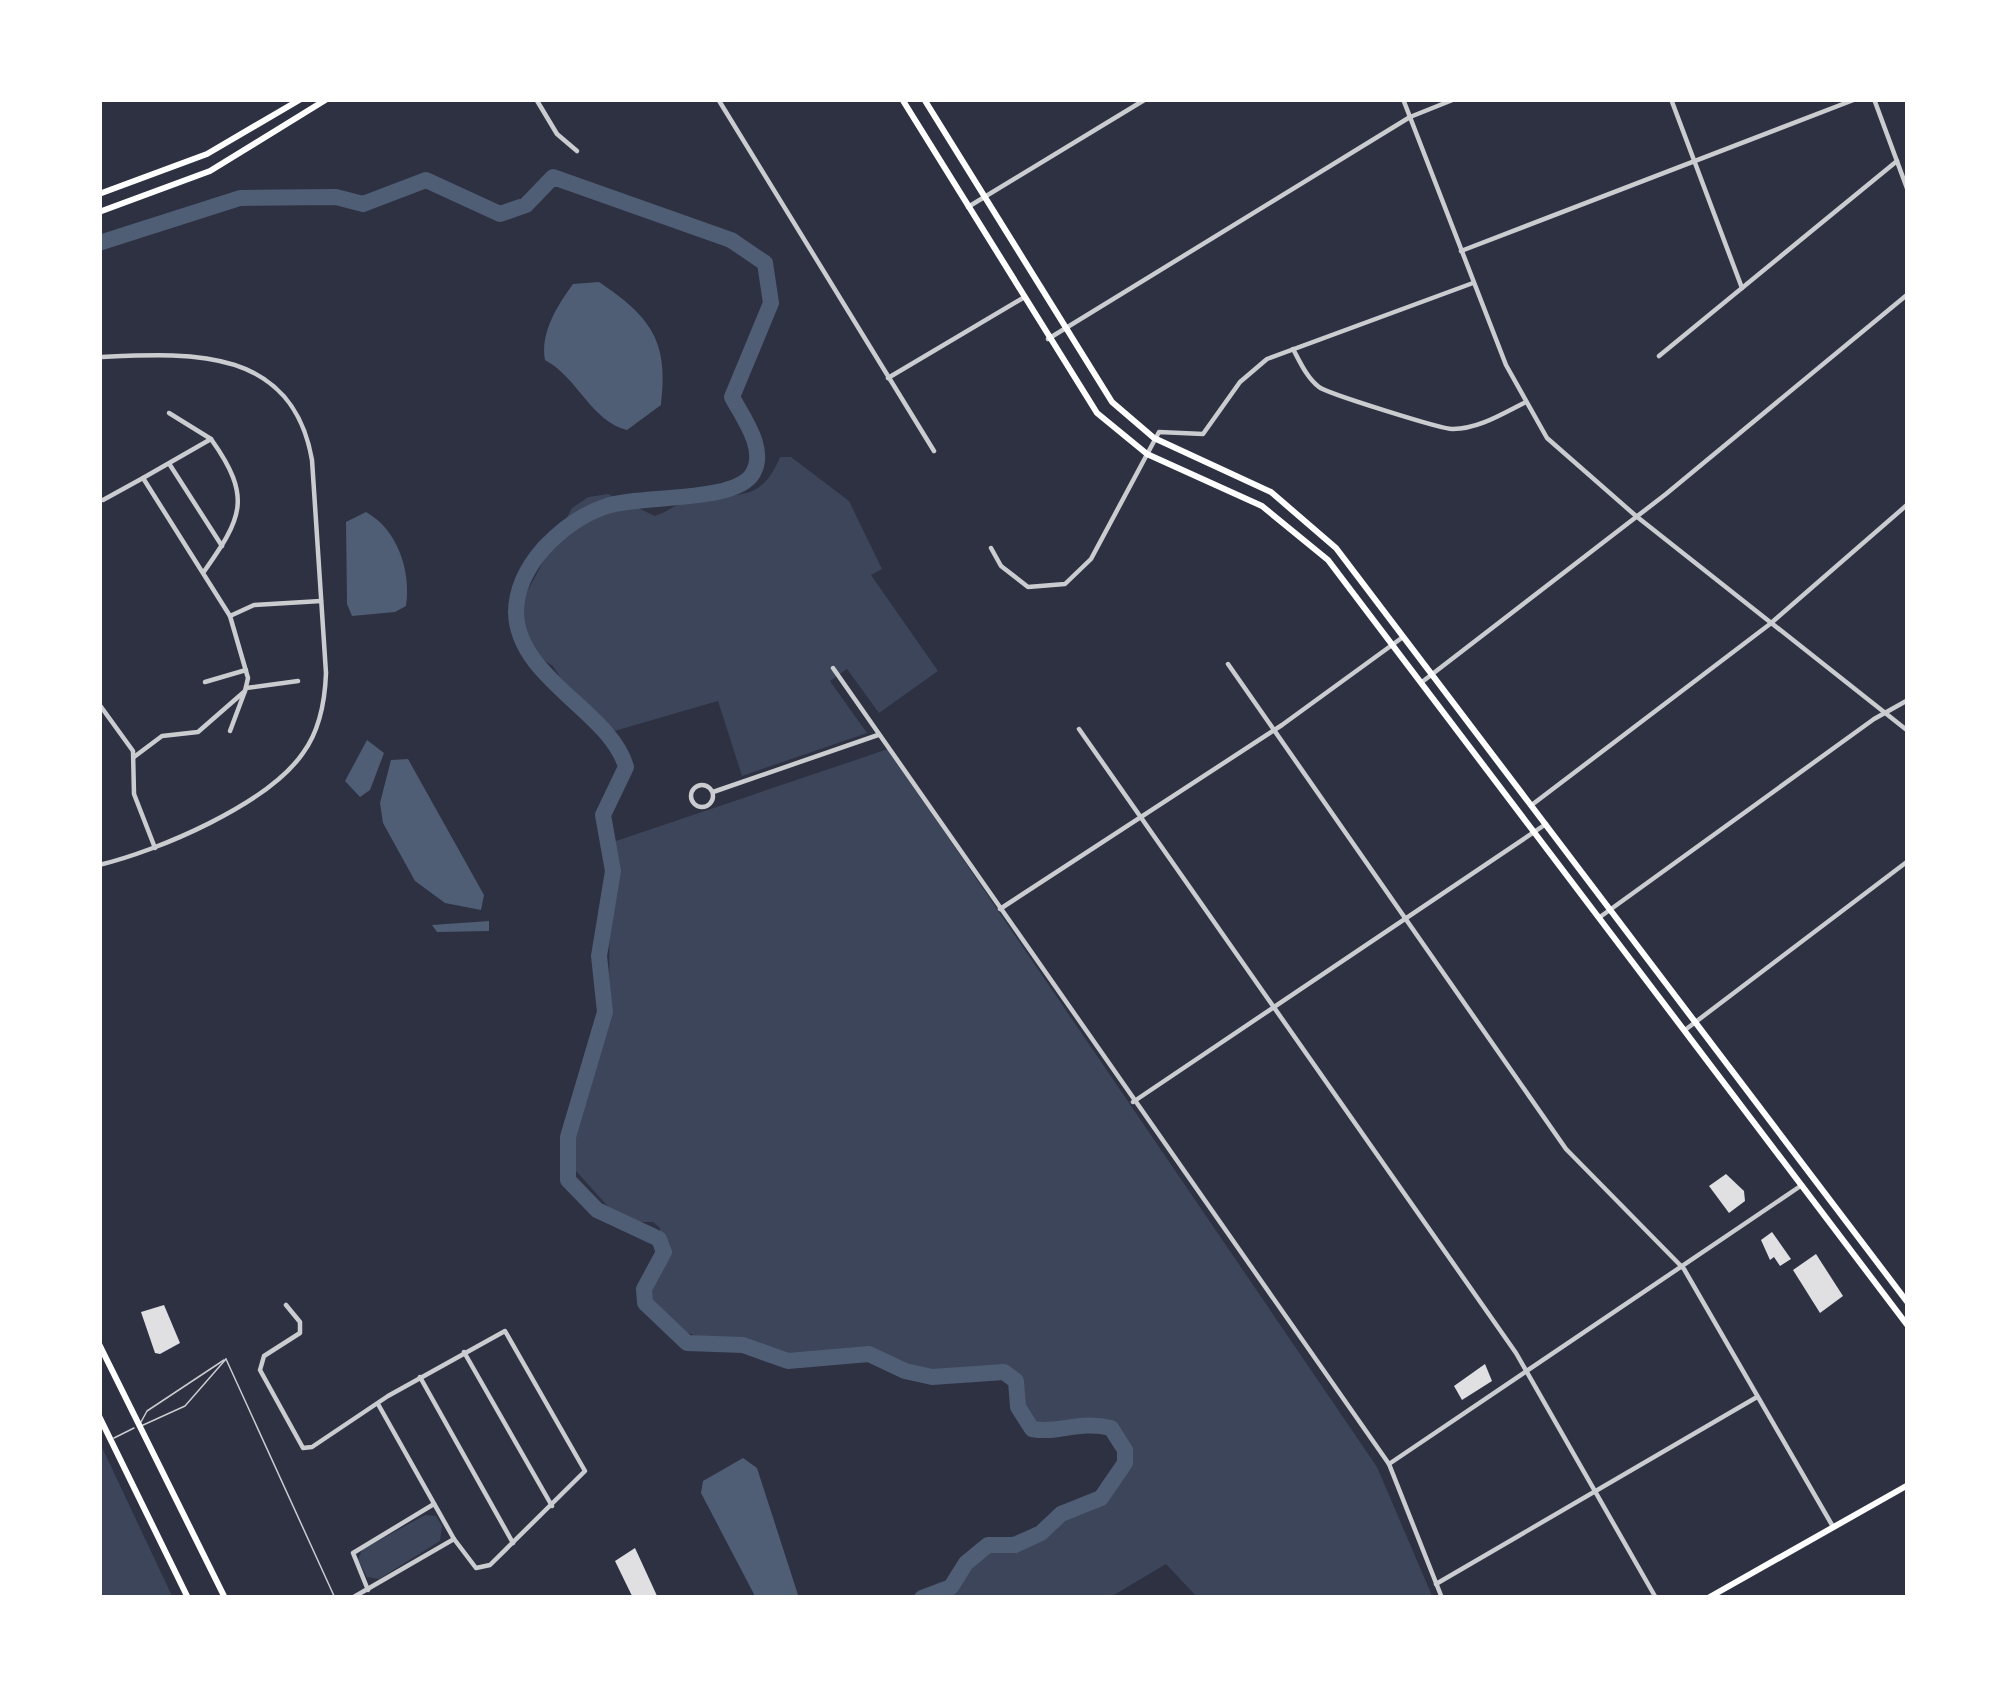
<svg xmlns="http://www.w3.org/2000/svg" width="2007" height="1697" viewBox="0 0 2007 1697" font-family="'Exo 2',sans-serif">
  <rect width="100%" height="100%" fill="#2d3142"/>
  <g fill="#3c4559">
    <path d="M780,457H791L849,501L882,569L871,575L938,671L879,713L847,669L830,681L867,733L742,776L718,701L611,732L587,721L553,666L527,650L517,626L521,603L572,508L588,497L608,494L655,516C667,512 678,503 690,500C731,489 759,509 780,457Z"/>
    <path d="M888,749L1377,1467L1433,1598H1198L1166,1564L1109,1598H924L978,1560L988,1546L1039,1526L1061,1506L1105,1498L1124,1465L1115,1434L1089,1420L1035,1435L1029,1431L1020,1378L1005,1374L910,1370L885,1354L761,1360L735,1346L679,1331L648,1308L642,1293L661,1267L660,1228L653,1222H622L576,1171L571,1154L579,1099L609,1003L610,843Z"/>
    <path d="M99,1441L173,1598H99Z"/>
    <path d="M425,1515L436,1516L442,1526L440,1541L379,1579L367,1577L358,1560L362,1550Z"/>
  </g>
  <g fill="#4f5d75">
    <path d="M599,282C651,317 669,341 661,405L627,430C591,421 579,379 545,360C540,333 557,306 573,284Z"/>
    <path d="M366,512C398,530 411,571 406,606L395,612L352,616L347,604L346,522Z"/>
    <path d="M367,740L384,753L370,790L360,797L345,781Z"/>
    <path d="M408,759L484,895L481,910L445,903L415,881L383,823L380,803L391,760Z"/>
    <path d="M489,921V931L437,932L432,925Z"/>
    <path d="M743,1458L757,1468L799,1598H756L701,1493L703,1481Z"/>
  </g>
  <g fill="none" stroke-linecap="round" stroke-linejoin="round">
    <path stroke="#4f5d75" stroke-width="16" d="M99,243L240,198L336,197L363,204L426,180L500,214L526,205L553,177L731,240L765,263L771,303L732,397C743,418 767,449 753,473C736,504 637,494 604,507C581,515 561,530 544,548C528,566 516,588 516,613C518,679 611,712 626,767L603,815L613,871L599,956L605,1012L568,1137V1180L597,1210L659,1239L664,1252L644,1289L645,1303L687,1343L743,1345L788,1361L869,1354L905,1371L932,1377L1004,1372L1016,1381L1018,1407L1032,1429C1060,1434 1078,1420 1111,1428L1125,1450V1463L1101,1498L1061,1514L1041,1533L1015,1545H988L966,1563L951,1587L922,1598"/>
  </g>
  <g fill="#e0e0e3">
    <path d="M1726,1174L1744,1191L1745,1201L1729,1213L1709,1186Z"/>
    <path d="M1772,1232L1791,1259L1780,1266L1774,1257L1770,1260L1761,1240Z"/>
    <path d="M1816,1254L1843,1296L1820,1313L1793,1270Z"/>
    <path d="M164,1305L180,1343L160,1354L155,1353L141,1312Z"/>
    <path d="M1485,1364L1492,1381L1462,1400L1454,1386Z"/>
    <path d="M635,1548L658,1598H633L615,1561Z"/>
  </g>
  <g fill="none" stroke-linecap="round" stroke-linejoin="round">
    <g stroke="#caccd0" stroke-width="1.5">
      <path d="M226,1359L335,1598"/>
      <path d="M141,1422L147,1411L224,1360"/>
      <path d="M141,1426L185,1406L226,1359"/>
      <path d="M114,1438L134,1428"/>
    </g>
    <g stroke="#caccd0" stroke-width="4.5">
      <path d="M536,99L557,134L577,151"/>
      <path d="M718,99L934,451"/>
      <path d="M1671,99L1742,288"/>
      <path d="M1874,99L1908,191"/>
      <path d="M968,207L1146,99"/>
      <path d="M1461,251L1856,99"/>
      <path d="M1048,339L1410,117L1455,99"/>
      <path d="M1293,349C1300,362 1307,378 1319,387C1326,393 1444,430 1453,429C1478,429 1502,414 1524,403"/>
      <path d="M1659,356L1897,161"/>
      <path d="M99,357C188,353 292,345 312,460L326,673C325,701 320,730 303,753C268,804 158,851 99,865"/>
      <path d="M888,378L1023,298"/>
      <path d="M169,413L211,439"/>
      <path d="M170,465L222,546"/>
      <path d="M103,500L143,478"/>
      <path d="M991,548L1001,566L1028,587L1065,584L1091,559L1159,432L1203,434L1240,382L1267,359L1473,283"/>
      <path d="M203,573C242,518 253,498 211,439L143,478L230,616"/>
      <path d="M1228,664L1566,1149L1684,1269L1832,1525"/>
      <path d="M833,668L1389,1464L1442,1598"/>
      <path d="M205,682L246,670"/>
      <path d="M1422,682L1666,494L1908,294"/>
      <path d="M246,688L298,681"/>
      <path d="M99,704L133,751L134,794L155,848"/>
      <path d="M1079,729L1516,1353L1656,1598"/>
      <path d="M230,731L245,691"/>
      <path d="M134,757L162,736L198,732L245,691L248,678L230,616L254,605L321,601"/>
      <circle cx="702" cy="796" r="11"/>
      <path d="M713,792L878,735"/>
      <path d="M1533,804L1770,624L1908,504"/>
      <path d="M1000,909L1282,725L1403,637"/>
      <path d="M1600,917L1874,719L1908,700"/>
      <path d="M1685,1030L1908,861"/>
      <path d="M1133,1102L1546,824"/>
      <path d="M286,1305L300,1322V1333L264,1356L260,1370L303,1448L312,1447L388,1396L505,1331L585,1471L490,1565L476,1568L454,1539L378,1404"/>
      <path d="M464,1352L552,1506"/>
      <path d="M420,1377L513,1543"/>
      <path d="M1389,1464L1802,1185"/>
      <path d="M1436,1584L1757,1397"/>
      <path d="M368,1590L353,1553L434,1504"/>
      <path d="M352,1598L454,1539"/>
    </g>
    <path stroke="#caccd0" stroke-width="4.5" d="M1403,99L1506,365L1547,438L1636,516L1908,731"/>
    <g stroke="#fff" stroke-width="6">
      <path d="M99,194L207,154L301,99"/>
      <path d="M99,212L210,171L327,99"/>
    </g>
    <g stroke="#fff" stroke-width="6">
      <path d="M902,99L1097,413L1147,454L1262,506L1328,560L1908,1326"/>
      <path d="M924,99L1112,402L1154,438L1271,492L1336,548L1908,1303"/>
      <path d="M99,1344L225,1598"/>
      <path d="M99,1416L188,1598"/>
      <path d="M1708,1598L1908,1485"/>
    </g>
  </g>
  <rect width="2007" height="1697" fill="none" stroke="#ffffff" stroke-width="204"/>
</svg>
